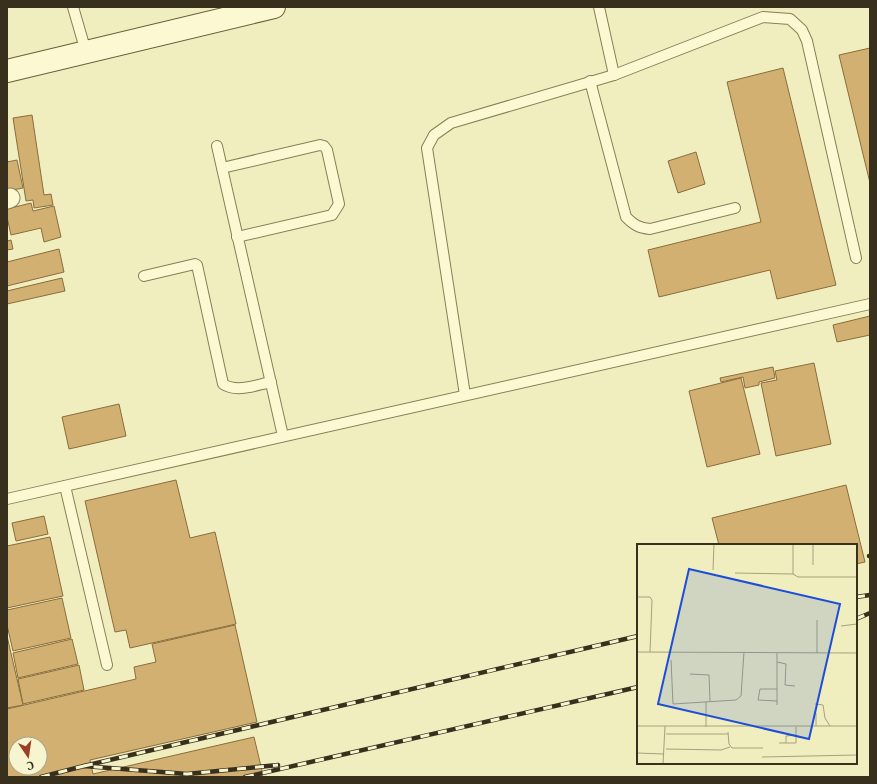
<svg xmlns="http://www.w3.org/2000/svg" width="877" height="784" viewBox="0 0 877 784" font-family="'Noto Serif',serif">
  <rect width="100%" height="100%" fill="#f0edbf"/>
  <g fill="#d1b072" stroke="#8a6d3b" fill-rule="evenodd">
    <path d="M870,48V183L839,55Z"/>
    <path d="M783,68L836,285L777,299L770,270L659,297L648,250L761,222L727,82Z"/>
    <path d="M32,115L44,195L51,194L53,205L34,208L33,200L26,201L13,118Z"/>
    <path d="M696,152L705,184L678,193L668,161Z"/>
    <path d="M17,160L23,188L7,191V162Z"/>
    <path d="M31,203L33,211L54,206L61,237L44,242L41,228L11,235L7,217V209Z"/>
    <path d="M11,240L13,249L7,250V241Z"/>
    <path d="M59,249L64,272L7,286V262Z"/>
    <path d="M62,278L65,291L7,304V291Z"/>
    <path d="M870,316V335L837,342L833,325Z"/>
    <path d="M814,363L831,444L776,456L761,383L777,380L775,371Z"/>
    <path d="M773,367L775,378L759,382V385L745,388L743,377L721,382L720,378Z"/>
    <path d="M741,378L760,454L707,467L689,391Z"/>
    <path d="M119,404L126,436L69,449L62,417Z"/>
    <path d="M176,480L190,538L215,532L236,624L130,648L126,630L115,632L85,501Z"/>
    <path d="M846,485L865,562L856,564V545H719L712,518Z"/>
    <path d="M44,516L48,534L16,541L12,523Z"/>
    <path d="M50,537L63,596L7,608V546Z"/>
    <path d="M62,598L71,638L13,651L7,625V610Z"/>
    <path d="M235,625L257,722L90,760L93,774L254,737L263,775L256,777H7V709L136,679L134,667L156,662L152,644ZM16,744H40V768H16Z"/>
    <path d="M7,636L23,705L7,708Z"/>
    <path d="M72,639L78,664L18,678L13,653Z"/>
    <path d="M79,665L84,690L23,704L18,679Z"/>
  </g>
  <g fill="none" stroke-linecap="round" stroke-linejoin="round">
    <g stroke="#8a7e56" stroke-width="12">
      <g id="lane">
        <path d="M73,7L86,52"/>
        <path d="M599,7L614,75"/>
        <path d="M590,81L626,217C634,225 639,228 650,229L735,208"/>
        <path d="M217,146L283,436"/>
        <path d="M222,168L320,145L324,146L327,150L339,204L332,215L237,237"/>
        <path d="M144,276L195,264L197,265L223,384C237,393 256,385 271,382"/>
        <path d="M465,395L427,148L434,135L451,123L614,75L763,17L790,19L802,30L807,41L856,258"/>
        <path d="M65,486L107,665"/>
        <path d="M7,499L870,304"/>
      </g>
    </g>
    <g stroke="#8a7e56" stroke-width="21">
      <path id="street" d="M7,199L10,198"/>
    </g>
    <g stroke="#6c5e3a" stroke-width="24">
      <path id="secondary" d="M7,71L274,7"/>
    </g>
    <use href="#lane" stroke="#fbf8d2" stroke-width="10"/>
    <use href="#street" stroke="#fbf8d2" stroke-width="19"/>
    <use href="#secondary" stroke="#fbf8d2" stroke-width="22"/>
    <g stroke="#38301c" stroke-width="4.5">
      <g id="rail">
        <path d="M869,556H870"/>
        <path d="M856,597L870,595"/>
        <path d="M856,619L870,613"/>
        <path d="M84,766L638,636"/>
        <path d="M41,777L84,766L187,774L278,765"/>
        <path d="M245,777L638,687"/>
      </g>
    </g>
    <use href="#rail" stroke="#f7f5cf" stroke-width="3" stroke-dasharray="9" stroke-linecap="butt"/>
  </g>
  <g transform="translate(637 544)">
    <rect width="220" height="220" fill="#f0edbf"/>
    <path fill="none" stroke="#a6a17e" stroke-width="1" d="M176,0V21M76,26L77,0M98,29L156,30V0M156,30L161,33H220M0,53H13L15,56L13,108M180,76V109M204,82L220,80M0,108L220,109M34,116L36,160L99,156L104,152L107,108M140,118L149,120L148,141L158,142M53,130L72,131L73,157M140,157L121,156L123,145H140M178,160L186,161L188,174L193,182M140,161V109M179,169V182M0,182H220M69,183V158M91,188L92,200L95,204H126M29,190H91M142,199H159V183M149,199V192L159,191M29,205L84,206L93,203M0,209L27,210M125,213L220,211M26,220L28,182"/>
    <path fill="#1d4ed8" fill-opacity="0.15" stroke="#1d4ed8" stroke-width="2" d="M52,25L203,60L172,195L21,160Z"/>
    <rect width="220" height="220" fill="none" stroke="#38301c" stroke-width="2"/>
  </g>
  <rect width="877" height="784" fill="none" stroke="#38301c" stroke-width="16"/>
  <g transform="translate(28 756) rotate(167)"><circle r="19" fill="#f7f5cf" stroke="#aba687"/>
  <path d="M0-3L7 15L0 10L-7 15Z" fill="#9c3e23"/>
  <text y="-6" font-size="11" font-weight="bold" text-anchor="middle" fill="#38301c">С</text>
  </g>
</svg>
